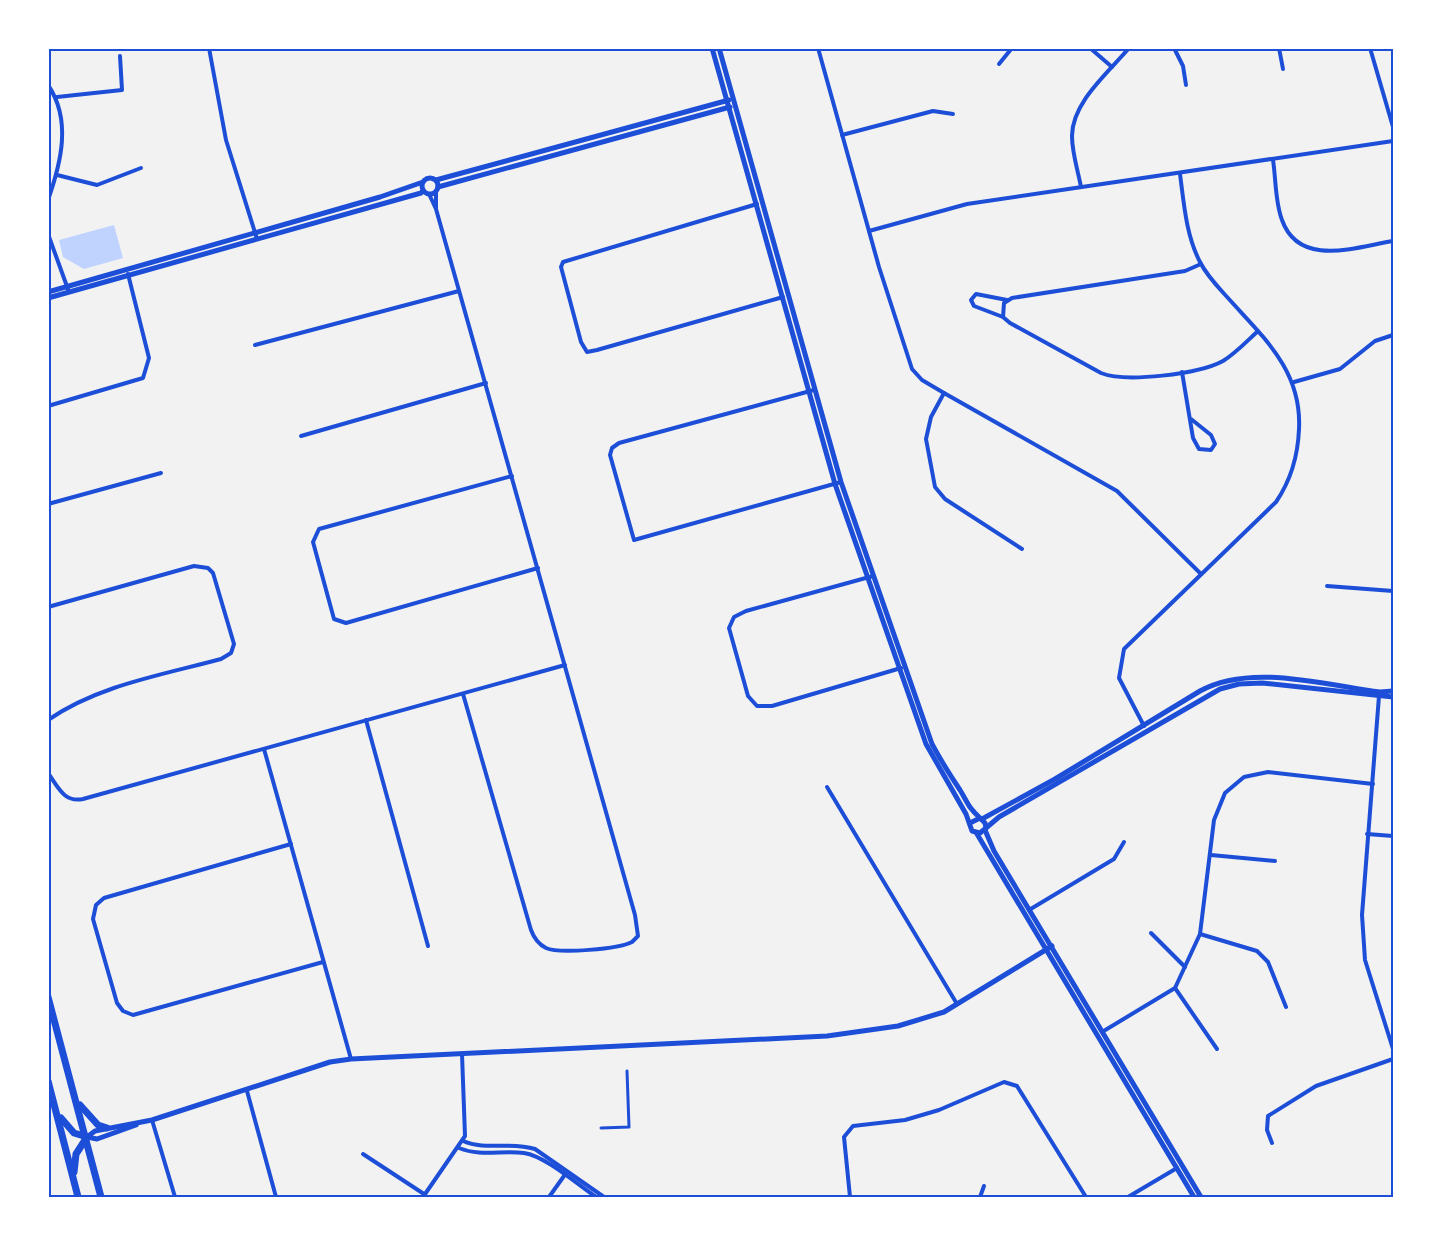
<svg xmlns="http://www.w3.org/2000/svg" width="1441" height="1245" viewBox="0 0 1441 1245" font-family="'Public Sans',sans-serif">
  <rect width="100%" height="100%" fill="#f2f2f2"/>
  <path fill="#bfd3fe" d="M114,225L123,258L84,269L63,257L59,240Z"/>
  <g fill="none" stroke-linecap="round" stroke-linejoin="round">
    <path stroke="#1d4ed8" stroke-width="3" d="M601,1128L629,1127L627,1071"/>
    <g stroke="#1d4ed8" stroke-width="4">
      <path d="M209,48L226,140L257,239"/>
      <path d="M818,48L879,267L912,369L922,380L944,393L1117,491L1200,573"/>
      <path d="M1090,48L1112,67"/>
      <path d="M1174,48L1183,66L1186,85"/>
      <path d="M1279,48L1283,69"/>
      <path d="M1370,48L1393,127"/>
      <path d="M999,64L1012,48"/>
      <path d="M48,85C72,120 61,163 48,200"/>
      <path d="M57,97L122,90L120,56"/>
      <path d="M842,135L933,111L953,114"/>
      <path d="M1273,160C1276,179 1275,202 1282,220C1299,268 1356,247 1393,241"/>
      <path d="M57,175L97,185L141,168"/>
      <path d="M1081,187C1078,171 1072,153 1072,136C1072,102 1109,72 1129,48"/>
      <path d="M436,191V208"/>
      <path d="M429,194L436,209L635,915L638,936L632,942C619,949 559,954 546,948C538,944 534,938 531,930L463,694"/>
      <path d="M757,204L563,262L561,267L581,342L587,352L597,350L783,297"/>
      <path d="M869,231L967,204L1393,141"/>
      <path d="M48,234L69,292"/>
      <path d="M1201,264L1185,271L1012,298L1004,303L1003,317L1010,323L1101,373C1126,383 1199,374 1223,361C1236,353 1247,341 1258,331"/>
      <path d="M1003,317L974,306L971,300L976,294L1007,300"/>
      <path d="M255,345L459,291"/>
      <path d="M1182,372L1193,438L1199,449L1211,450L1215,444L1211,435L1191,419"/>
      <path d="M1294,382L1340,369L1375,341L1393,335"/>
      <path d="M814,390L619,443L612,448L610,455L634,540L841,482"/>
      <path d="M944,393L931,417L926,439L935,487L945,499L1022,549"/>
      <path d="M48,406L143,378L149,358L128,274"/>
      <path d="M301,436L486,383"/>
      <path d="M512,476L319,529L313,542L334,619L346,623L538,568"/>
      <path d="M48,504L161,473"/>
      <path d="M873,576L746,611L734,617L729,628L748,696L757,706H772L901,668"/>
      <path d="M1327,586L1393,591"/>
      <path d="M48,607L194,566L208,568L213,573L234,644L231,653L221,659C162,675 99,685 48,720"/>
      <path d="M1379,696L1362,915L1365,960L1393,1049"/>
      <path d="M366,720L428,946"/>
      <path d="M1144,726L1119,678L1124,649L1276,502C1291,480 1298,455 1299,429C1302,371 1264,338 1228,298C1218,287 1207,276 1200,262C1186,235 1184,204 1180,174"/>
      <path d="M264,749L351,1059"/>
      <path d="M48,773C58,787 64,803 83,799L565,665"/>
      <path d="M827,787L957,1004"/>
      <path d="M1367,834L1393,836"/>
      <path d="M291,844L104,898L96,905L93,919L117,1003L123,1011L133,1015L323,962"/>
      <path d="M1211,855L1275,861"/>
      <path d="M1029,910L1114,859L1124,842"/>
      <path d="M1151,933L1185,967"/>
      <path d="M1200,934L1257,951L1268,962L1286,1007"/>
      <path d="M1175,988L1217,1049"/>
      <path d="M1102,1032L1175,988L1200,934L1214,820L1225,793L1244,777L1268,772L1373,784"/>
      <path d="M247,1091L276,1197"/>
      <path d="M152,1120L175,1197"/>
      <path d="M463,1141C486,1151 511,1141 535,1149L604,1197"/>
      <path d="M1272,1143L1267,1130L1268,1116L1316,1086L1393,1059"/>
      <path d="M459,1148C481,1157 502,1150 524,1153C545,1156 577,1184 596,1197"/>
      <path d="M363,1154L424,1194"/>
      <path d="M48,1196V1197"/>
      <path d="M423,1197L465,1136L462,1054"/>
      <path d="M549,1197L564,1176"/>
      <path d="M850,1197L844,1137L853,1126L905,1120L939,1110L1004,1082L1017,1086L1086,1197"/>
      <path d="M980,1197L984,1186"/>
      <path d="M1128,1197L1177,1168"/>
    </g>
    <g stroke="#1d4ed8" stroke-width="5">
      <path d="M712,48L835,484L926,744L966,814L972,831L980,833L986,828L985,823L980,818L970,823"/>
      <path d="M719,48L841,482L932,744C941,761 950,775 960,790C968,803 968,807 980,818"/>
      <circle cx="430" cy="186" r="8"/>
      <path d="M436,180L729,100"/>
      <path d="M438,187L730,107"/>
      <path d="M48,292L380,197L423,182"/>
      <path d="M48,298L421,193L423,191"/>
      <path d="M982,819L1055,779L1200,691C1250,663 1325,685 1380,692L1393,691"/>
      <path d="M986,828L999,817L1220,689L1239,684L1262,683L1393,697"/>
      <path d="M985,830L994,851L1201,1197"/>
      <path d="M977,834L1194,1197"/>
      <path d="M87,1137L95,1131L152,1120L330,1062L351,1059L827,1036L898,1026L944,1012L1052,946"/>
      <path d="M87,1137L97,1139L136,1125"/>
    </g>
    <g stroke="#1d4ed8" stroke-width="7">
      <path d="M48,997L101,1197"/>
      <path d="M48,1081L78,1197"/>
      <path d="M80,1105L98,1125L107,1128"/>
      <path d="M61,1118L74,1133L87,1137"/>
      <path d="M74,1172L76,1154L87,1137"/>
    </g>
  </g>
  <rect width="1441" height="1245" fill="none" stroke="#ffffff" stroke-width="99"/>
  <rect x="50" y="50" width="1342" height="1146" fill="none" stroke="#1d4ed8" stroke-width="2"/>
</svg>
